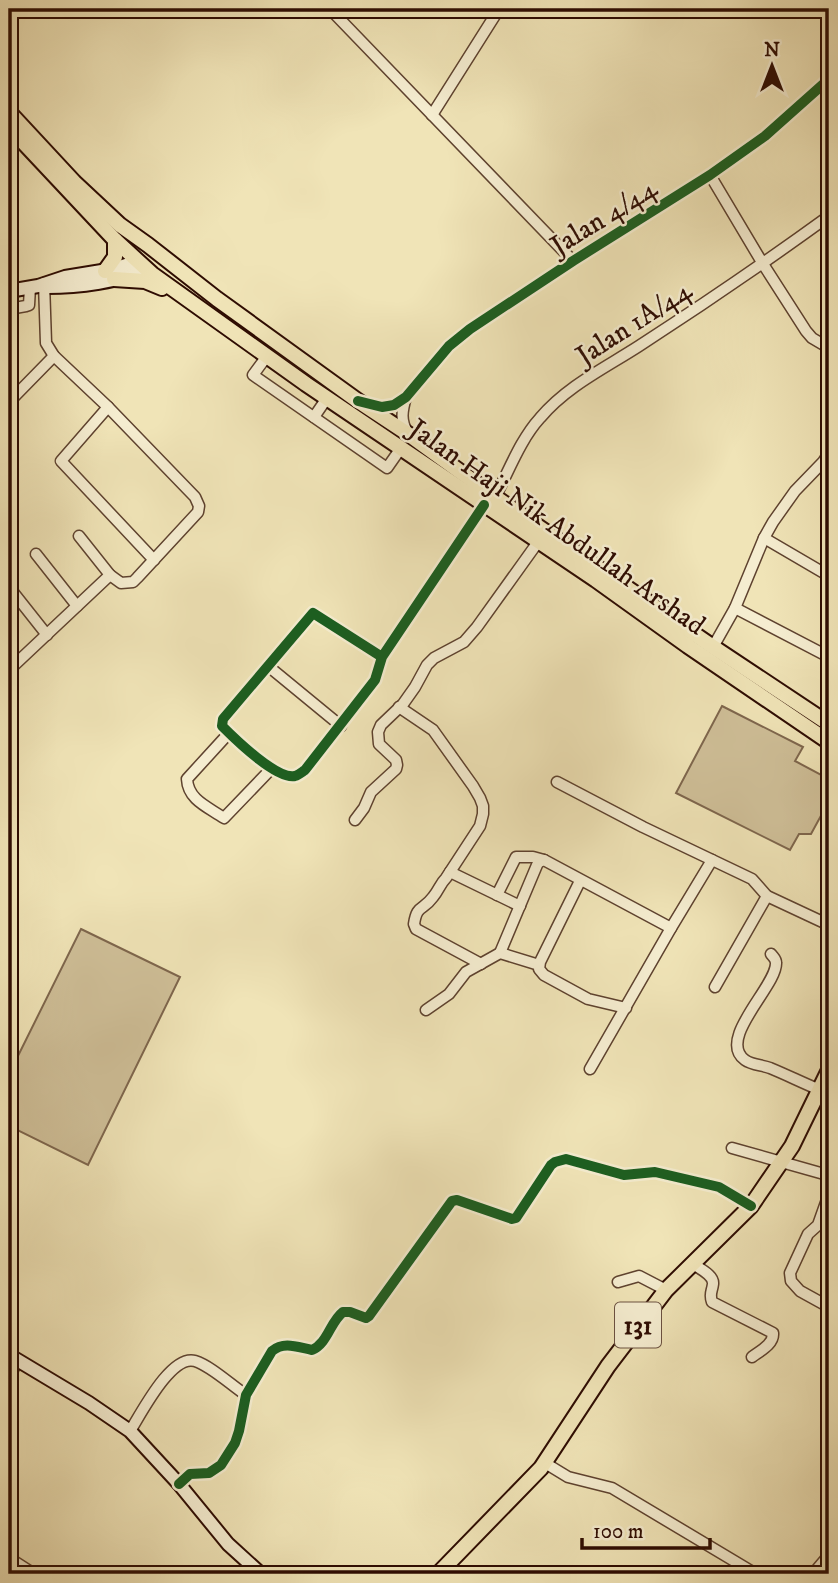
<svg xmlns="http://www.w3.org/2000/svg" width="838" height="1583" viewBox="0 0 838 1583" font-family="'IM FELL DW Pica',serif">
  <rect width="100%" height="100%" fill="#f0e4b7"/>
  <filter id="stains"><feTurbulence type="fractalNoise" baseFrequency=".00286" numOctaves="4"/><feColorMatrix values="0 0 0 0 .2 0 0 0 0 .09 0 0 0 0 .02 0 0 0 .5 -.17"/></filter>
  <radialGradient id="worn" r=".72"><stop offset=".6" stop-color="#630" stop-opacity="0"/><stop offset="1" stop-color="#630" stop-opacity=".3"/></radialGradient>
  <g fill="#cfbf98" stroke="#7e664d" stroke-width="2">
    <path d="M722,706L803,747L795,761L829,779V801L811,834H799L790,850L676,793Z"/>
    <path d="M81,929L180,977L88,1165L9,1126V1074Z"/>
  </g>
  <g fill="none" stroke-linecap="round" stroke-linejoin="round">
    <g stroke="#5e422f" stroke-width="13">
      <g id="street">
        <path d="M330,9L573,261"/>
        <path d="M432,115L499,9"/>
        <path d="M710,175L763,264L806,331L812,338L829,348"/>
        <path d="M44,283L46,343L54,356L108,407L195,497L199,506L198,512L137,578L133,582L121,583L110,575L79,536"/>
        <path d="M9,309L26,306L29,305L30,287"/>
        <path d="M267,356L253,375L387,468L401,448"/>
        <path d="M406,397C402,411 400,421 408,433"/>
        <path d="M9,402L54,356"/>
        <path d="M367,404L382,407L394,405L406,397L449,346L470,329L573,261L710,175L765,136L829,79"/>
        <path d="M108,407L61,461L154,560"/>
        <path d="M314,417L327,398"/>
        <path d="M495,497C509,471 520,440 540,418C567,386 605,368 639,346C704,304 767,261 829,216"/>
        <path d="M764,538L829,576"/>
        <path d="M36,554L77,606"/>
        <path d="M9,587L47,635"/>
        <path d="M735,608L829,657"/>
        <path d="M713,647L735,608L764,538L773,522L795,491L823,462L829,453"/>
        <path d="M382,657L313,613L223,719L222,726C235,739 277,780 295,776C299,775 302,772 305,770L375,680L382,657L484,505"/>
        <path d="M268,666L341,726"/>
        <path d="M9,670L110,575"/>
        <path d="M399,707L433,730L473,786L480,798L483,806V814L480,826L446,878C440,884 439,890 433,897C423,911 417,904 414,924L416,929L481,964"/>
        <path d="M229,733L187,779C188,800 208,807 224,818L272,768"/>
        <path d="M557,782L643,827L752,879L767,896L829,925"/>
        <path d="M355,820L364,808L371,792L396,769L397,765L396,760L379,744L378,732L381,725L403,704L415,687L427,665L434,658L464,642L477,627L538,542"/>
        <path d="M450,872L520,906"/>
        <path d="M580,881L540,962L539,969L544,975L588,999L626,1008"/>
        <path d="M497,895L516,857H533L544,860"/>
        <path d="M500,953L537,865L539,862L544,860L671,928"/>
        <path d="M771,954C774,958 776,959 776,963C777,986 716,1039 745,1060C752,1065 762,1065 770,1068C787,1075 803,1083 820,1090"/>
        <path d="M715,987L767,896"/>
        <path d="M426,1010L449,994L466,972L500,953L539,965"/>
        <path d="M590,1069L671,928L712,860"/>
        <path d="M732,1148L824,1174H829"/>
        <path d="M829,1194L818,1225L808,1234L790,1273L791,1281L800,1291L829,1307"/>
        <path d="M693,1264C700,1269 714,1275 713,1284C712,1292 709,1294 712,1302L773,1333C774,1344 760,1351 752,1357"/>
        <path d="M618,1282L639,1276L666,1290"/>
        <path d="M9,1380L17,1360"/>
        <path d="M130,1431C141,1414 171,1354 195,1361C211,1366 231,1385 246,1395"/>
        <path d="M545,1463L568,1477L612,1488L756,1574"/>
        <path d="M179,1484L190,1474L209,1473L221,1465L235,1443L239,1431L246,1395L272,1351C284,1341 297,1347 312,1350C328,1343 330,1322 343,1312H350L366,1318L369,1316L452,1201L457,1200L512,1219L516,1218L551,1165L555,1162L566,1159L624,1175L655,1172L719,1187L751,1206"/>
        <path d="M9,1558L34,1574"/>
        <path d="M813,1574L829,1555"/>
      </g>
    </g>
    <g stroke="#2e0c02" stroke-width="16">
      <g id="secondary">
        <path d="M48,287C73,287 126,282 145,268"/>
        <path d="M9,291L38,286L65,277L114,269L138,261"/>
        <path d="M9,1355L89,1403L130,1431L179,1484L228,1544L261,1574"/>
      </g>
    </g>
    <g stroke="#2e0c02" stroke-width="18">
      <g id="primary">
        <path d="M9,112L74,182L120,225L148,245L217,299L358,401L411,436L495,497L713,647L829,724"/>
        <path d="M9,127L115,240L152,274L306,384L596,580L688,646L829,742"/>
        <path d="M105,271L115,257V240"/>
        <path d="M114,279L145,281L162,288"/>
        <path d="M438,1574L541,1468L608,1366L666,1290L751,1206L792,1146L829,1070"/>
      </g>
    </g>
    <use href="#street" stroke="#f5edd0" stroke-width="10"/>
    <use href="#secondary" stroke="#f5edd0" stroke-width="12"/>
    <use href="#primary" stroke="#f0e4b7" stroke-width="14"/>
    <g stroke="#f5edd0" stroke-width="15">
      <g id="cycleway">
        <path d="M358,401L382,407L394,405L406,397L449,346L470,329L573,261L710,175L765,136L829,79"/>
        <path d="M382,657L313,613L223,719L222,726C235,739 277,780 295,776C299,775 302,772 305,770L375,680L382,657L484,505"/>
        <path d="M179,1484L190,1474L209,1473L221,1465L235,1443L239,1431L246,1395L272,1351C284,1341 297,1347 312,1350C328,1343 330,1322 343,1312H350L366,1318L369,1316L452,1201L457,1200L512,1219L516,1218L551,1165L555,1162L566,1159L624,1175L655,1172L719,1187L751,1206"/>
      </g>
    </g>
    <use href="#cycleway" stroke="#1b5e20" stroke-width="10"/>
  </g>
  <g text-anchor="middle" stroke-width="5" stroke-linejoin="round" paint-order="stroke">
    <rect fill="#f5edd0" stroke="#6a5040" stroke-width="2" x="615" y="1302.5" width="46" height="45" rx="5"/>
    <g font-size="26" font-weight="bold" fill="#2e0c02">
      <text x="638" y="1334">131</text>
    </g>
    <g font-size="28" fill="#2e0c02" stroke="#f5edd0">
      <text transform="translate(603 216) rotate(-32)" y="10">Jalan 4/44</text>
      <text transform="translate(633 322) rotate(-33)" y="10">Jalan 1A/44</text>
      <text transform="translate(558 526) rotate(35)" y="10">Jalan Haji Nik Abdullah Arshad</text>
    </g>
  </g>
  <rect width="838" height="1583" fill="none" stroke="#f0e4b7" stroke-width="35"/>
  <rect x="10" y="10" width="817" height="1562" fill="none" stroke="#2e0c02" stroke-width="3.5"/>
  <rect x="18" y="18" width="803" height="1548" fill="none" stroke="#2e0c02" stroke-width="2"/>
  <g transform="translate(772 66)" stroke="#f5edd0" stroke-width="5" paint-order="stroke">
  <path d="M0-5L12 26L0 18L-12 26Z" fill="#2e0c02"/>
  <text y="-10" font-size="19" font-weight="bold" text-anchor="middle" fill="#2e0c02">N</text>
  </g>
  <path d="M582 1538v10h128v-10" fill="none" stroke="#2e0c02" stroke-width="3.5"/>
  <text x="593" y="1538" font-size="21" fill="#2e0c02" stroke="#f5edd0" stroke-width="5" paint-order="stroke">100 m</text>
  <rect width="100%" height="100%" filter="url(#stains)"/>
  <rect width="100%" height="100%" fill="url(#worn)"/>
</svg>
